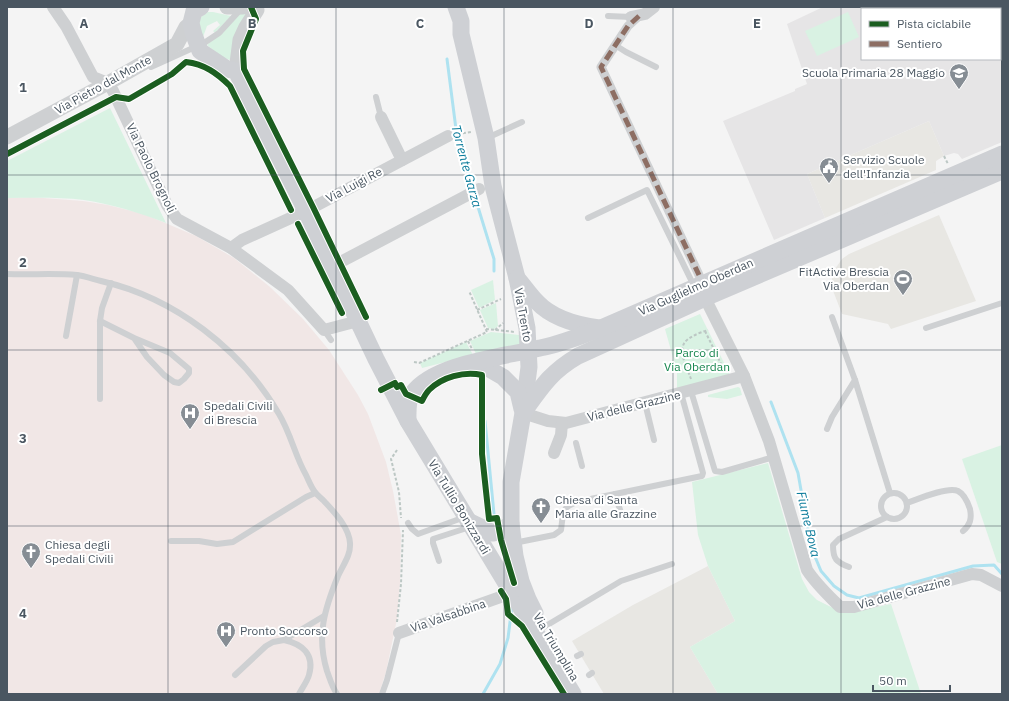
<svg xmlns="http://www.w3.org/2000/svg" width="1009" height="701" viewBox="0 0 1009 701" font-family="'IBM Plex Sans',sans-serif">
  <rect width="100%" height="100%" fill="#f4f4f4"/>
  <g fill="#e8e7e3">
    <path d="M929,121L944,156L936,161V170L825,218L807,174Z"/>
    <path d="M939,215L976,301L891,329L888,324L842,314L832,288V279L835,269L842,259L849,254Z"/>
    <path d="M708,566L735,621L690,647L718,694H604L572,641L633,605Z"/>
  </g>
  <path fill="#e6e5e6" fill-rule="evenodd" d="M823,7H1002V142L962,159L958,154L954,153L944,156L929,121L807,174L825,218L774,240L723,121L795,91V89L807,84L787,24ZM862,9H1000V59H862Z"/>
  <path fill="#f1e7e6" d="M30,197L83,201L108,205L144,214L196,236L234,258L270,287L303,319L329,350L358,395L368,414L386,462L393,491L401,535L400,583L397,619L386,672L379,694H7V198Z"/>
  <g fill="#d9f2e3">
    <path d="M251,10L231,58L230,60L222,57L207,45L242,12Z"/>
    <path d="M208,12H213L231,16L215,33L213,31L220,25L217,21L207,26L203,37L198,27L201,17Z"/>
    <path d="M848,12L859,37L817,56L805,31Z"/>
    <path d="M110,108L166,223C140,213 112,204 84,200C59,197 32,198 7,198V161Z"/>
    <path d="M493,280L495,300L479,308L471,290Z"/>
    <path d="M496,303L498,326L494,329L488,328L480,310Z"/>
    <path d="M700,314L730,375L677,390V372L665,329Z"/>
    <path d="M491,332L519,335L520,345L476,354L470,341Z"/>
    <path d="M466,342L473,355L422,368L420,363Z"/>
    <path d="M738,387L740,388L742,395L727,399L708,397V395Z"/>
    <path d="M1002,445V564L997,562L962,459Z"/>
    <path d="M768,463L802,579L809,592L817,600L833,608L857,611L891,604L921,694H718L690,647L735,621L708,566L698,535L692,482Z"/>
  </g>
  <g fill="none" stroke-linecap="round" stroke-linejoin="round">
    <g stroke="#aee2f0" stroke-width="3">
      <path d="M447,59L457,137L473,189"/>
      <path d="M474,194L494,259V271"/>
      <path d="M771,402L798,473L811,547L821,571L834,586L847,595L859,598L973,566L994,565L1002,574"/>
      <path d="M485,421L494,514"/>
      <path d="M483,694L500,664L508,638L512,606"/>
    </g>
    <g stroke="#bcc7c4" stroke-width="2" stroke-dasharray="3 2" stroke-linecap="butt">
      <path d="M458,134L471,132"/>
      <path d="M944,156L948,164"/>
      <path d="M477,310L501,299"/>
      <path d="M486,329L515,332"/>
      <path d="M495,330L503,323"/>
      <path d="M705,331L724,370"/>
      <path d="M468,341L472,349"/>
      <path d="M414,362L419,363L487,332L469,291"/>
      <path d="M691,379C687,367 676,349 687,340C693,335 702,332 708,330"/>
      <path d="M397,450L391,459L399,492L401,518"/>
      <path d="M397,622L401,584L403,530"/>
    </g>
    <g stroke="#ced0d2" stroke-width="6">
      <path d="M608,16L631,17"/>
      <path d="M615,45L626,52L656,67"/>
      <path d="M151,67L204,43L219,33L241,9"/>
      <path d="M376,97L381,117"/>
      <path d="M487,138L522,122"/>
      <path d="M588,218L647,190L694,286"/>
      <path d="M7,274C30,275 54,273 77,275C85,276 93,279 101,281C175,298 241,349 279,414C291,434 295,456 306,475C309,481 311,487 315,492C317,495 321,498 324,501C334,512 349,527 350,543C351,555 343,565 338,576C325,608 316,635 327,671C330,679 332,687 337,694"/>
      <path d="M832,317L855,380L890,493"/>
      <path d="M100,321L134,338L147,357L164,375L174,382L179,383L184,379L189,373V369L170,353L134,338"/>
      <path d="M926,328L1002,303"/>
      <path d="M324,330L331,340"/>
      <path d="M66,336L77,275"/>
      <path d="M691,391L715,471L722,472L774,457"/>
      <path d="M100,399V321L102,308L111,283"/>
      <path d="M645,403L654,440"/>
      <path d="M827,429L832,417L855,380"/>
      <path d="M576,443L582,466"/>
      <circle cx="894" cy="506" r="13"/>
      <path d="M615,494L702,476L703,473L681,393"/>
      <path d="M907,503C918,499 948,486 958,491C964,494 968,503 970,509C972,519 970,525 963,531"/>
      <path d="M408,523L412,529L418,534L465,517"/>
      <path d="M171,541H199L217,544L233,542L306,497L315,493"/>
      <path d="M514,543L554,535L561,530C562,524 562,513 566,508C573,500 604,497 615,494L622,516"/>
      <path d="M439,561L433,543V539L470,527"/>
      <path d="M849,567C836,562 833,559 833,545L839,539L887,517"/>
      <path d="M544,627L621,581L672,564"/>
      <path d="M284,640C302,644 315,654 309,675C307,682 302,688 299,694"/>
      <path d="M577,656L581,654"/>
      <path d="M235,675L266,646L273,642L284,640L324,616"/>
      <path d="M589,675L592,673"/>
      <path d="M382,694L387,680L399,633"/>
    </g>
    <path stroke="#ced0d2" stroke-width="9" d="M639,16L628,26L601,67L699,275"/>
    <g stroke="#ced0d2" stroke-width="12">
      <path d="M53,7L66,26L93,77L108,83L113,91L167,205L177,219L231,248L288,290L324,330L358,321"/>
      <path d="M631,17L645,14L654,7"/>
      <path d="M381,117L402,160"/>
      <path d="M231,248L242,240L306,211L448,136"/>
      <path d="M333,266L479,189"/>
      <path d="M705,298L744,376L769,441L807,570C816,584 828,595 840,607H854L972,574L981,575L1002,586"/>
      <path d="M523,413L548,421L566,423L744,376"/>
      <path d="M554,453L561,435L562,423"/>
      <path d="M399,633L512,593"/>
    </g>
    <g stroke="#ced0d2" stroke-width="15">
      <path d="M227,7H243"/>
      <path d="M236,71L240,40L246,27L257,10"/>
      <path d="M7,137L108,83L177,44L186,27L191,23"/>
    </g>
    <g stroke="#ced0d4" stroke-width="17">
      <path d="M201,7L194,11L191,23L194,35L200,51L227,69L236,71L306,211L376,359L408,421L573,694"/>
      <path d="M456,7L461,21V34L486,138L493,186L517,278L527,328L529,367L523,413L511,482V524L515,556L521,581L528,599L535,613"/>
      <path d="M517,278C524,286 530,295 537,302C553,319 577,325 599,328"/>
      <path d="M471,364L484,366L503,377L518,392L522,409"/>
      <path d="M525,410C542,386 552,371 578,356L705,298L1002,171"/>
      <path d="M408,421C408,413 407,401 412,394C434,363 504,357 540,348C561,344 581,336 601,328L1002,154"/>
      <path d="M468,521L493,533L500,531L511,524"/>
    </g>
    <path stroke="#8d6e63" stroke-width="5" stroke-dasharray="10 5" stroke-linecap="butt" d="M639,16L628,26L601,67L699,275"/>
    <g stroke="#fff" stroke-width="8">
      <g id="cycleway">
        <path d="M251,7L256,19L243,51L244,69L313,207L366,317"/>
        <path d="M7,154L116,97L129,99L172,74L186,62C204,64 217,73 230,86L291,210"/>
        <path d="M298,224L342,313"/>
        <path d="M381,390L395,383L397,387L401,385L406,394L422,401C424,397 426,393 429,390C442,377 464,371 482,375V454L489,519L497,518L501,540L514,583"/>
        <path d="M501,591L506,599L508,614L522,626L564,694"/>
      </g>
    </g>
    <use href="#cycleway" stroke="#1b5e20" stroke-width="6"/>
  </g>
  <path fill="none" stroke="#4a5661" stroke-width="1" stroke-opacity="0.55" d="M168,7V694M336,7V694M504,7V694M673,7V694M841,7V694M7,175H1002M7,350H1002M7,526H1002"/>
  <defs>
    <g id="school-pin" transform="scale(1)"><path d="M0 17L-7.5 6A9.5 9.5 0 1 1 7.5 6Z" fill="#868d94" stroke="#fff"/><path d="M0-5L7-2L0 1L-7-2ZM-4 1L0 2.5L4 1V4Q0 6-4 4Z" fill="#fff"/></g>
    <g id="civic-pin" transform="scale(1)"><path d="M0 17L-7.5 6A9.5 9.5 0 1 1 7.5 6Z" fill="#868d94" stroke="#fff"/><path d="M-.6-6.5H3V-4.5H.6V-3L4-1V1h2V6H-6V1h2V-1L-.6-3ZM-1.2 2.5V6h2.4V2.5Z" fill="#fff"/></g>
    <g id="stadium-pin" transform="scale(1)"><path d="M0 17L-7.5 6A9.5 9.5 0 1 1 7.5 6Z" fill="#868d94" stroke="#fff"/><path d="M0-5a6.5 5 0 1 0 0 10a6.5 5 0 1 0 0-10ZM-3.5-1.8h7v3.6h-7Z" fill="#fff"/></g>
    <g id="hospital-pin" transform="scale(1)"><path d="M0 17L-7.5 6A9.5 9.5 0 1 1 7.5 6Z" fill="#868d94" stroke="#fff"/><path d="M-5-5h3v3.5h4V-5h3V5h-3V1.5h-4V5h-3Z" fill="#fff"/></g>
    <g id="church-pin" transform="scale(1)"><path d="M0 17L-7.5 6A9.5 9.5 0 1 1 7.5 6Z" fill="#868d94" stroke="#fff"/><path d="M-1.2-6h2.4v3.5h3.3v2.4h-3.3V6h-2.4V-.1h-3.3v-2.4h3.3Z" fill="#fff"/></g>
  </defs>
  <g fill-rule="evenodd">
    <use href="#school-pin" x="959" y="73"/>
    <use href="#civic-pin" x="829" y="167"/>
    <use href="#stadium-pin" x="903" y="279"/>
    <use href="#hospital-pin" x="190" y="413"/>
    <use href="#church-pin" x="541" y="507"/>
    <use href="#church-pin" x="31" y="552"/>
    <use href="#hospital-pin" x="226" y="631"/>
  </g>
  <g text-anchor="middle" stroke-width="4" stroke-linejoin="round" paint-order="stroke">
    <g font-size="12" fill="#4a5661" stroke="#fff" text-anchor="start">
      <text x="945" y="77" text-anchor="end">Scuola Primaria 28 Maggio</text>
      <text x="843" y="164">Servizio Scuole<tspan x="843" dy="14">dell'Infanzia</tspan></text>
      <text x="889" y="276" text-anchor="end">FitActive Brescia<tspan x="889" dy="14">Via Oberdan</tspan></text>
      <text x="204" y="410">Spedali Civili<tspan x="204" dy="14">di Brescia</tspan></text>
      <text x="555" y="504">Chiesa di Santa<tspan x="555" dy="14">Maria alle Grazzine</tspan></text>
      <text x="45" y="549">Chiesa degli<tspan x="45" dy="14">Spedali Civili</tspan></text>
      <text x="240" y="635">Pronto Soccorso</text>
    </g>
    <g font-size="12" fill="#4a5661" stroke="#fff">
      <text transform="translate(103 85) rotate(-29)" y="4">Via Pietro dal Monte</text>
      <text transform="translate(151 168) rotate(64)" y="4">Via Paolo Brognoli</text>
      <text transform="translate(354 185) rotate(-28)" y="4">Via Luigi Re</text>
      <text transform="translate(696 287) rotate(-24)" y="4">Via Guglielmo Oberdan</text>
      <text transform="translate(523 315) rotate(80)" y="4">Via Trento</text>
      <text transform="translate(634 406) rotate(-14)" y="4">Via delle Grazzine</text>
      <text transform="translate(459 507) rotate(59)" y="4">Via Tullio Bonizzardi</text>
      <text transform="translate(904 593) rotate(-15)" y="4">Via delle Grazzine</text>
      <text transform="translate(448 616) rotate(-19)" y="4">Via Valsabbina</text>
      <text transform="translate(556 647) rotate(59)" y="4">Via Triumplina</text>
    </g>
    <g font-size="12" fill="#17864f" stroke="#fff">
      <text x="697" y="357">Parco di<tspan x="697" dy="14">Via Oberdan</tspan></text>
    </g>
    <g font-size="13" font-style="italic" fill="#0c7c9b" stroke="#fff">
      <text transform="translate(467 166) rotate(75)" y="5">Torrente Garza</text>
      <text transform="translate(809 524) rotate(77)" y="5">Fiume Bova</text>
    </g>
  </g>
  <g font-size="13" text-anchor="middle" font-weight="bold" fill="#4a5661" stroke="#fff" stroke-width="4" stroke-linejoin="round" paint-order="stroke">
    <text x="84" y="28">A</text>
    <text x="252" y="28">B</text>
    <text x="420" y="28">C</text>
    <text x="589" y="28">D</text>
    <text x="757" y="28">E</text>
    <text x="23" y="92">1</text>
    <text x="23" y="267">2</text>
    <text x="23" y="443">3</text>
    <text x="23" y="618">4</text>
  </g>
  <rect width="1009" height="701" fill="none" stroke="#4a5661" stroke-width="16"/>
  <rect x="861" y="8" width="140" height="52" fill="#ffffff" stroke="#b7bbc0"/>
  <rect x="869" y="21" width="20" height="6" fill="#1b5e20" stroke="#b7bbc0"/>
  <text x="897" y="28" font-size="12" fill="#4a5661">Pista ciclabile</text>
  <rect x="869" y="41" width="20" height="6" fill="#8d6e63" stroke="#b7bbc0"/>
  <text x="897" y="48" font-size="12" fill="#4a5661">Sentiero</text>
  <path d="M873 685v6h77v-6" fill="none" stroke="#4a5661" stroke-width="2"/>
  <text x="879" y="685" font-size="12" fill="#4a5661" stroke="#ffffff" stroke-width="3" paint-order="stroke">50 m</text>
</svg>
